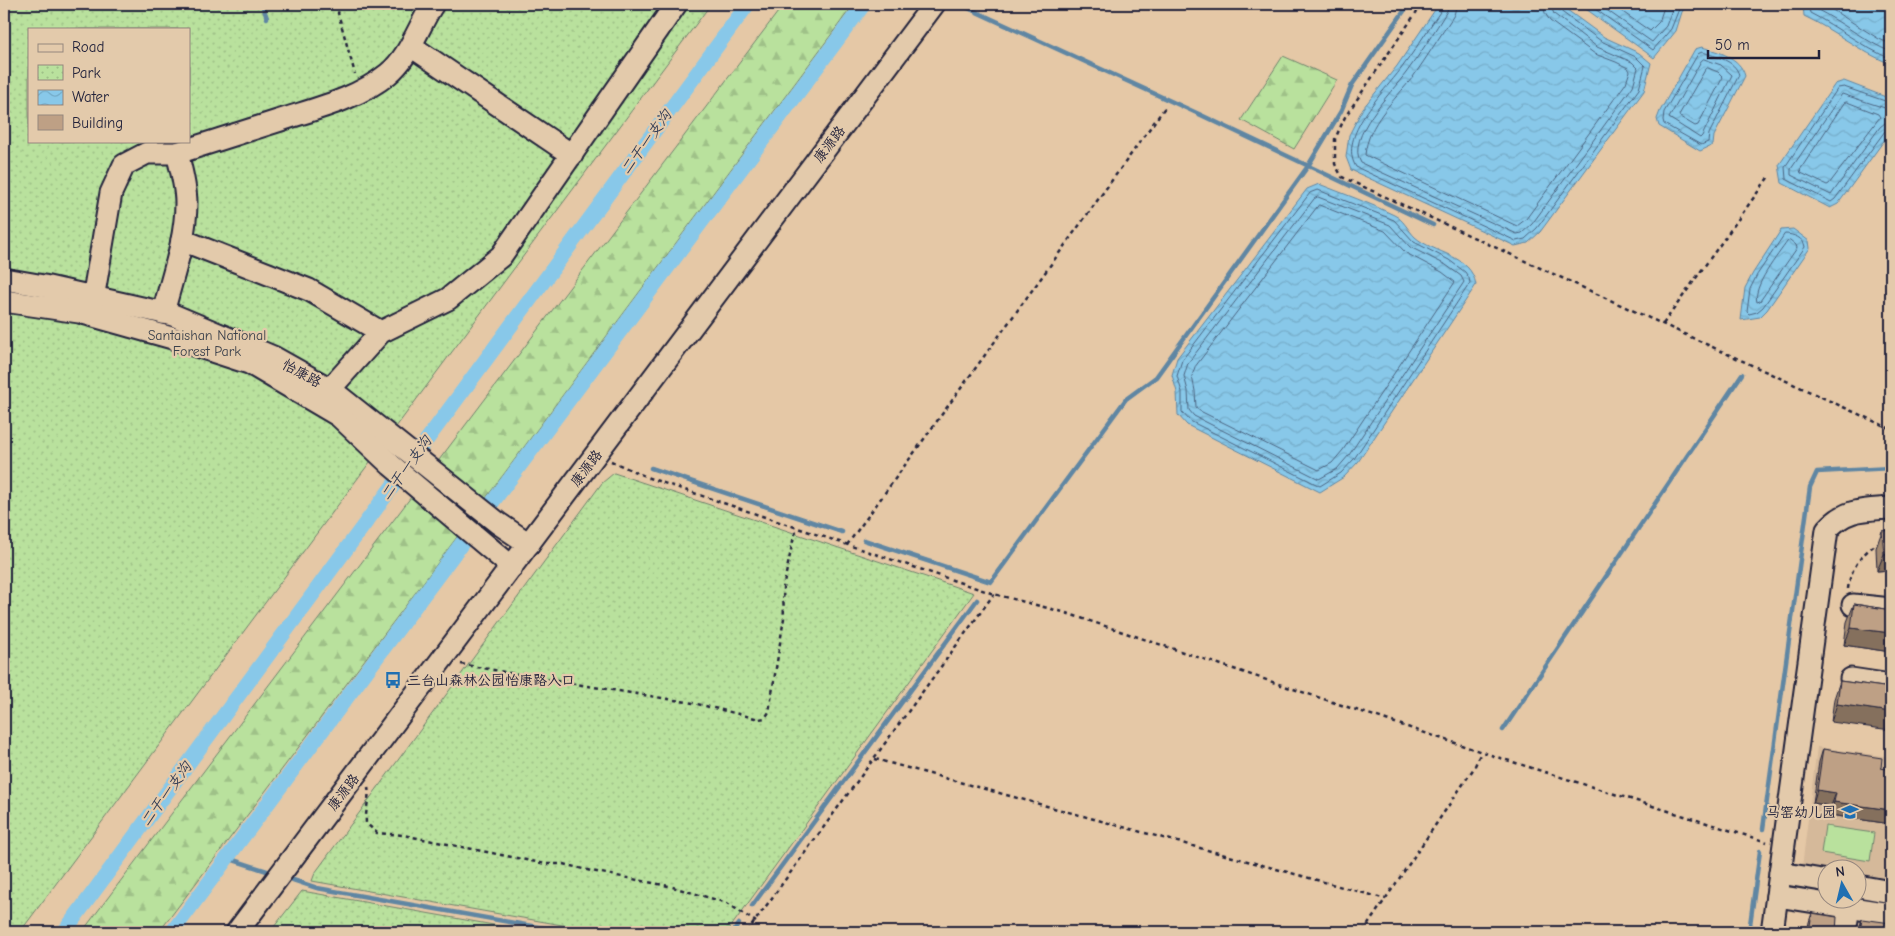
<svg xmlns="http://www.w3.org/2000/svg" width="1895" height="936" viewBox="0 0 1895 936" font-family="'Comic Neue','LXGW WenKai TC',sans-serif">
  <defs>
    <pattern id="forest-firs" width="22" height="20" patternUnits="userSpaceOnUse" patternTransform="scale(1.25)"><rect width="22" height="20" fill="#b9e19d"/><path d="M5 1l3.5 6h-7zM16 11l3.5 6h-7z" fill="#9fc188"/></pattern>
    <pattern id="park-dots" width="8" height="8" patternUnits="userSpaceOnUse" patternTransform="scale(1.25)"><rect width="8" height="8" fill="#b9e19d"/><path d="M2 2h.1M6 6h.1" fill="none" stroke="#9fc188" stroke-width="1.8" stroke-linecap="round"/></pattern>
    <pattern id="water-waves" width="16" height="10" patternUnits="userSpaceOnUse" patternTransform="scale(1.25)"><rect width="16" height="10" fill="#88c8e9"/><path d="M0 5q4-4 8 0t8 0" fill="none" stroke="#75acc9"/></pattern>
  </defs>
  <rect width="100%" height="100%" fill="#e5c8a6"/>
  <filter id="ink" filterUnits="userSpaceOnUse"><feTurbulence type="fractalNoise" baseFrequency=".02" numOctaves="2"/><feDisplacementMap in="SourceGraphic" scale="10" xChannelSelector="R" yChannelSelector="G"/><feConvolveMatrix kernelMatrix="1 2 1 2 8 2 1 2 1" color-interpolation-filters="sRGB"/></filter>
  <g filter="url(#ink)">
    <path fill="#d5b99a" d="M1817,747L1891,757V879L1858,875V868H1828L1827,871L1802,867Z"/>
    <path fill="#b9e19d" stroke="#6e826c" d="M1825,826L1874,833L1870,861L1821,853Z"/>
    <g fill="url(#forest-firs)" stroke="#6e826c">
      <path d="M784,4H854L422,584L159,932H82Z"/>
      <path d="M1283,56L1337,80L1294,149L1241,120Z"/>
    </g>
    <g fill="url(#park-dots)" stroke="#6e826c" fill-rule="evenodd">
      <path d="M4,4H711L20,932H4ZM29,29H189V141H29Z"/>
      <path d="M614,473L974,593L727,932H602L312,881L315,873L602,483Z"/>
      <path d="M302,891L533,932H270Z"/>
    </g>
    <g fill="url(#water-waves)" stroke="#5f86a3">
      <path d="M1439,4H1559L1604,37L1639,53L1651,63L1644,91L1540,232L1528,243L1515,246L1351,170L1346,157L1349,135L1363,108L1397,66Z"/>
      <path d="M1579,4H1687L1682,12L1676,31L1654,58Z"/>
      <path d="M1803,4H1891V64C1860,52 1834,30 1804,16Z"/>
      <path d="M1702,47C1719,52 1740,57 1745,76L1714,136L1713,145L1700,151L1659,126L1657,119L1660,111L1695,49Z"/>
      <path d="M1844,81L1891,99V131L1838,204L1830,208L1782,183L1779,165L1835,84Z"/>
      <path d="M1319,184C1344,194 1370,203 1394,215C1403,219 1408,230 1415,237C1434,254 1471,254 1476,285L1358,462L1344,477L1320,492L1187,425L1178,415L1177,392L1172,375L1177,358L1307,189Z"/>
      <path d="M1793,229L1809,241L1810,248L1767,310L1760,317L1741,320L1745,288L1753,273L1781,230Z"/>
    </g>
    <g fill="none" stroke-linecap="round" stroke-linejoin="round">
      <g stroke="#4b6481" stroke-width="1">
        <path d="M1443,4L1442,9C1428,29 1416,49 1401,69C1384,92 1337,136 1356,167L1516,241L1525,239L1537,228L1639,89L1645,66L1636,57L1601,41L1559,10L1557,4"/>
        <path d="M1449,4L1447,11C1434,32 1421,53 1406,73C1392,92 1345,137 1361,163L1517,234L1522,233L1532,224L1633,86L1638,68L1632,62L1597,47L1554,14L1550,4"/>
        <path d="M1457,4L1454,15C1440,36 1427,57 1413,77C1394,101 1368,123 1365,155L1517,226L1526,219L1626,83L1630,71L1628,68L1616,62L1595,54L1550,21L1545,13L1543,4"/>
        <path d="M1588,4L1653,50L1671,29L1681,4"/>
        <path d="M1598,4L1652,42L1666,26L1674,4"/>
        <path d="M1611,4L1650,31L1659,22L1665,4"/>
        <path d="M1808,4L1810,13C1838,27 1862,47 1891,59"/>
        <path d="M1815,4L1816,9C1842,22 1864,41 1891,52"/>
        <path d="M1823,4L1879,39L1891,44"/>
        <path d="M1703,52C1716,57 1735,60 1739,75L1709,134L1708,142L1701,145L1664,124L1663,120L1664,112L1698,54Z"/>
        <path d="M1704,59L1721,65L1732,75L1702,136L1700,138L1669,118L1701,61Z"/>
        <path d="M1708,68L1718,72L1723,77L1698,125L1695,126L1680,117L1679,115L1705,70Z"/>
        <path d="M1847,102L1878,114L1880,117L1829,184L1827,185L1801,173L1800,170L1844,103Z"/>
        <path d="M1891,103L1844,87L1838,88L1785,167L1786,179L1831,202L1835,199L1885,131L1891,129"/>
        <path d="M1891,110L1842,94L1791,169V175L1831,195L1880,127L1885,123L1891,122"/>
        <path d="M1318,190L1394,220L1414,242L1449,260L1465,272L1469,278L1470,283L1354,459L1341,473L1320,486L1190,421L1182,412V392L1177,376L1182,360L1310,193Z"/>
        <path d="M1318,197L1390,225L1410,247L1446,265L1461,276L1464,282L1349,455L1337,469L1319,479L1194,416L1189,410L1188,391L1184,376L1188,363L1314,199Z"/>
        <path d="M1319,205L1385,231L1406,253L1442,272L1455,282L1343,450L1332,463L1319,470L1198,410L1196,407L1195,391L1192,376L1195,367Z"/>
        <path d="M1785,234C1793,234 1804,238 1805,247L1763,307L1757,312L1749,314L1747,312L1750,289L1757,275Z"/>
        <path d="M1790,240L1796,245L1797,248L1760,301L1757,302C1752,287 1778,255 1787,242Z"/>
      </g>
      <g stroke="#5f86a3" stroke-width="4.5">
        <path d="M262,4L267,18"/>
        <path d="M968,8L1201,115L1433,225"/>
        <path d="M651,468L842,532"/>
        <path d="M864,540L991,582L1126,399L1156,377L1308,166L1341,111L1352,85L1409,4"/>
        <path d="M1503,730L1742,374"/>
        <path d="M1763,829L1810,487L1817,472L1891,468"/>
        <path d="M227,858L267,871"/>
        <path d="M293,880L317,888L566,932"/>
        <path d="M752,906L977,600"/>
        <path d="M733,932L739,924"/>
        <path d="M1749,932L1760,851"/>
      </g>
      <g stroke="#88c8e9" stroke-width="15">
        <path d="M64,932L748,4"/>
        <path d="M172,932L864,4"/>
      </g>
      <g stroke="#22223b" stroke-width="25">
        <g id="minor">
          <path d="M411,46L572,155"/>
          <path d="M177,153C214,141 250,130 287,118C322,107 358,98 388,74C410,56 418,27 433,4"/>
          <path d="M182,240L309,290L381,332"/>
          <path d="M4,279L44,286L173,315L273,357L330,389L498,523L529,544"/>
          <path d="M4,301L79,312L172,338L249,363L339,416L391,465L512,567"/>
          <path d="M91,311L111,193L124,165L147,153H177C181,169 186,186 186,203C186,240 172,277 163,313"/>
          <path d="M330,389L381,332L448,299L501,256L676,4"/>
          <path d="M1853,605L1891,609"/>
          <path d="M1851,679L1891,685"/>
          <path d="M1780,873L1828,881"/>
          <path d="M1858,886L1891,892"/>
          <path d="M1777,896L1891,914"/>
          <path d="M237,932L934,4"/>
          <path d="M1772,932L1827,530C1846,508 1865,510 1891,508"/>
          <path d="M1845,932L1849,907"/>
        </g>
      </g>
      <g stroke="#22223b" stroke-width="2.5" stroke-dasharray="4 4" stroke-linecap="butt">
        <path d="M342,4L338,13L355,74"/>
        <path d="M1422,4L1345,117L1335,139V164L1342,177L1891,429"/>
        <path d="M1663,324L1770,175"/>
        <path d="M611,461L649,478L994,594L1063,612L1497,757L1767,842"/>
        <path d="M847,545L1166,106"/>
        <path d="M1848,589C1850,569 1862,552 1880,542"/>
        <path d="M461,664L526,676L693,703L759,719L765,718L769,712L784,618L783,588L794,536L798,528"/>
        <path d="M875,759L1386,899"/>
        <path d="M368,787C370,799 365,810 366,823L377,833L403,835L546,864H563L591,871L669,886L727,903L756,922"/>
        <path d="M747,932L994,594"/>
        <path d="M1363,932L1474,768L1481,752"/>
      </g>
      <use href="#minor" stroke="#e3caab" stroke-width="21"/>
    </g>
    <g fill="#a38a72" stroke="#22223b">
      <path d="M1891,530V570L1877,571L1876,548L1882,531Z"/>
      <path d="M1854,604L1891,610V652L1844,645L1847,622Z"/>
      <path d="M1840,681L1891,688L1831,722L1834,699Z"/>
      <path d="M1823,749L1881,768L1891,770V824L1830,815L1831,806L1813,803L1819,762Z"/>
      <path d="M1812,913L1836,932H1807L1809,922Z"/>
      <path d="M1862,919L1891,932H1858Z"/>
    </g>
    <g fill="#85705d" stroke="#22223b">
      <path d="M1891,553V570L1877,571L1884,554Z"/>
      <path d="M1851,628L1891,633V652L1844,645Z"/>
      <path d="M1837,704L1891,712V730L1831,722Z"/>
      <path d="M1817,790L1836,793L1831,806L1813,803Z"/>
      <path d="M1834,802L1891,810V824L1830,815Z"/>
    </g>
    <g fill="#bea085" stroke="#22223b">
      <path d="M1891,530V553L1884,554L1882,531Z"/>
      <path d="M1854,604L1891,610V633L1851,628Z"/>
      <path d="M1840,681L1891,688V712L1837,704Z"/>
      <path d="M1823,749L1882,758L1881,768L1891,770V810L1834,802L1836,793L1817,790Z"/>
      <path d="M1812,913L1837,917L1836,932H1809Z"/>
      <path d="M1862,919L1891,923V932H1860Z"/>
    </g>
  </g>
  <defs>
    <g id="bus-bare" transform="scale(1.35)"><path d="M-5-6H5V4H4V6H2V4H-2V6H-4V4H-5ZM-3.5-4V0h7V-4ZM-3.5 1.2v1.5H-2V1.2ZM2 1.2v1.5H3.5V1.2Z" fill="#1f6fb2" stroke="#e3caab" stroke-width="2.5" paint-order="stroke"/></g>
    <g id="school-bare" transform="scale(1.35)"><path d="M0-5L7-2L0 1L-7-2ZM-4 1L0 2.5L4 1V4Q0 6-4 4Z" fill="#1f6fb2" stroke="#e3caab" stroke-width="2.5" paint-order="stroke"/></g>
  </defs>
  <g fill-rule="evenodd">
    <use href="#bus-bare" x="393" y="680"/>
    <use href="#school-bare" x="1850" y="812"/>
  </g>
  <g text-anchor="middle" stroke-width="4.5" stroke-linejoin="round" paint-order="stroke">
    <g font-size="14" fill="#22223b" stroke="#e3caab">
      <text transform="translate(829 144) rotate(-53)" y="5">康源路</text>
      <text transform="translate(302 373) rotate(29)" y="5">怡康路</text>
      <text transform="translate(586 468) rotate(-53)" y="5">康源路</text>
      <text transform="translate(343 792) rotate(-53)" y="5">康源路</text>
    </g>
    <g font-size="14" fill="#393f4a" stroke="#e3caab">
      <text x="207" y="340">Santaishan National<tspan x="207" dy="16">Forest Park</tspan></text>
    </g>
    <g font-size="14" fill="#22223b" stroke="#e3caab" text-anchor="start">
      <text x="407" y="685">三台山森林公园怡康路入口</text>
      <text x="1836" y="817" text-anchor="end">马窑幼儿园</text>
    </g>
    <g font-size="15" font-style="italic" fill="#313b55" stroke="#e3caab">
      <text transform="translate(646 142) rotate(-54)" y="5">二干一支沟</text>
      <text transform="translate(406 468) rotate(-54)" y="5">二干一支沟</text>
      <text transform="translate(166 794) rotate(-54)" y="5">二干一支沟</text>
    </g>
  </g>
  <rect width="1895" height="936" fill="none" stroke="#e3caab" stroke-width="20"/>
  <rect x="10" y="10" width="1875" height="916" fill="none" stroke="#22223b" stroke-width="2" filter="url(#ink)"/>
  <rect x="28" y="28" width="162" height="115" fill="#e3caab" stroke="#96877e"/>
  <rect x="38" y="44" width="25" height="8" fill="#e3caab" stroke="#96877e"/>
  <text x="72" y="52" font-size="15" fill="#22223b">Road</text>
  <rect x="38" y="65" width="25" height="15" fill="url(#park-dots)" stroke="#96877e"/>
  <text x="72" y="78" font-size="15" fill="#22223b">Park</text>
  <rect x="38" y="90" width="25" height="15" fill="url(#water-waves)" stroke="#96877e"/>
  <text x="72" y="102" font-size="15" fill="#22223b">Water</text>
  <rect x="38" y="115" width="25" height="15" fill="#bea085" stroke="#96877e"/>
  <text x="72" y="128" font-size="15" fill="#22223b">Building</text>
  <g transform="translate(1842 884) rotate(352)"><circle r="24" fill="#e3caab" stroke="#96877e"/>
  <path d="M0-4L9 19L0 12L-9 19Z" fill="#1f6fb2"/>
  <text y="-8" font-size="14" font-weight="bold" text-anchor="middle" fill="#22223b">N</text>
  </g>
  <path d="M1708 50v8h111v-8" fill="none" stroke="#22223b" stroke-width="2.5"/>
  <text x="1715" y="50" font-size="15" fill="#22223b" stroke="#e3caab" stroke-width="4" paint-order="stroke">50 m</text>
</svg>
